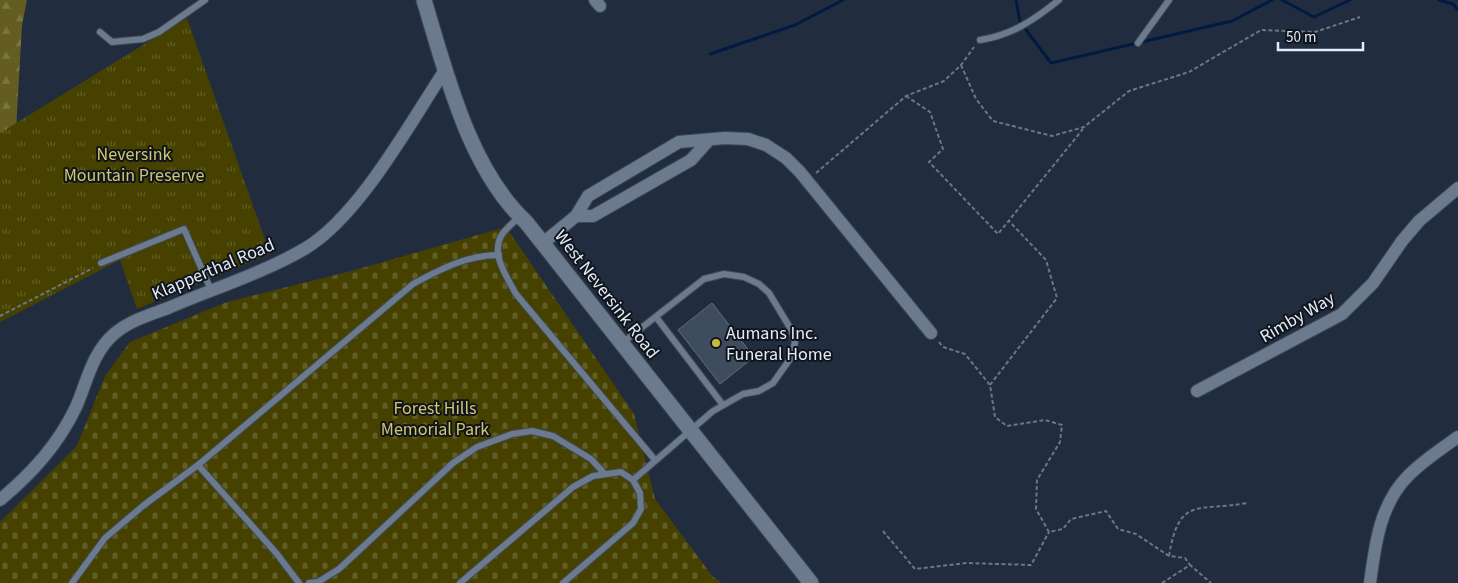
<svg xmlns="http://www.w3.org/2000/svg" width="1458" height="583" viewBox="0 0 1458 583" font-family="'Source Sans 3',sans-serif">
  <defs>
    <pattern id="forest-firs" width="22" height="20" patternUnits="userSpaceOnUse" patternTransform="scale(1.25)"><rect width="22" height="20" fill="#635d20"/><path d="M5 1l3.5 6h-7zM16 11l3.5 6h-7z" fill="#797441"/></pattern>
    <pattern id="cemetery-stones" width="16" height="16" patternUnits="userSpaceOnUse" patternTransform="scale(1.25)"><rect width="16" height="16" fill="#474100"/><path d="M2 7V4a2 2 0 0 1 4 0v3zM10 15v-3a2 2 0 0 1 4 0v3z" fill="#615d26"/></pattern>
    <pattern id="park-tufts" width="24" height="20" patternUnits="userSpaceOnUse" patternTransform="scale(1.25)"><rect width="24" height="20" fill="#474100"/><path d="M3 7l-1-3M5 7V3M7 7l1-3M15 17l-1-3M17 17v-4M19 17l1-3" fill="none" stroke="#615d26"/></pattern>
  </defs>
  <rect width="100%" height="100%" fill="#212d3e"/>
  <path fill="url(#forest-firs)" d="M0,0H27L22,25L15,148L0,189Z"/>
  <path fill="url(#cemetery-stones)" d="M506,227L634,414L655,499L713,577L722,583H0V522L77,446L105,376L130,342L227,302L355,270Z"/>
  <path fill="url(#park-tufts)" d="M187,18L270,254L137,309L120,260L0,322V133Z"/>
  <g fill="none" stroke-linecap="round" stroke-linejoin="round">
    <g stroke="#001b41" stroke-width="3">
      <path d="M1016,0L1020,22L1051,63L1232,21L1272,0"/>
      <path d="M1282,0L1314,17L1350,0"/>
      <path d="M1439,0L1453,4L1458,10"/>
      <path d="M710,54L795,25L843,0"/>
    </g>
  </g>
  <path fill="#3f4c5d" stroke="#5f6c7f" d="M712,303L754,357L720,384L678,330Z"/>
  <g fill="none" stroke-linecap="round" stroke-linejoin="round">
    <g stroke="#3e4957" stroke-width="8">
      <g id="service">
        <path d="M100,32L112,42L143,39L159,32L205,0"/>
        <path d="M980,40C1012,35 1034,20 1059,0"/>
        <path d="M1138,43L1169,0"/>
        <path d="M520,216C514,222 505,229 501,236C491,255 507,277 516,294L655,460"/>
        <path d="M101,263L184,229L211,290"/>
        <path d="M656,317L723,405"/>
        <path d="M622,343L704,279L724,274L744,277L759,284L769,293L792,331L795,343L790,359L773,383L759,391L743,394L713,411L633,480"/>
        <path d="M198,465L277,554L299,583"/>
        <path d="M72,583L105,538L144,505L198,465L413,284C441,269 467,255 499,255"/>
        <path d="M309,583L318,582L339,569L453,463L477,447L512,434L532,431L553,436L591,459L604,473"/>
        <path d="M460,583L573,487L593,476L621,472L633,480L640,493L641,509L633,523L563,583"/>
      </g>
    </g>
    <g stroke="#3e4957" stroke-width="14">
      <g id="minor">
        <path d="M595,0L600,6"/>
        <path d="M708,141L691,160L593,216H576L588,196L679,142L725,138L748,139L766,145L786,158L800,172L931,333"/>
        <path d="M543,243L576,216"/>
        <path d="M1197,391L1342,314L1373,283L1402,241L1419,221L1458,188"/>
        <path d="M0,500C32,473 58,445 76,407C87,382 92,353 114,334C129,321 149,315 168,308C212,289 266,272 306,248C360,215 410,123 445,70"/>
        <path d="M1370,583C1375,545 1380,503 1409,475C1424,460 1441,449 1458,437"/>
      </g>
    </g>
    <g stroke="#3e4957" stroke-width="17">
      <path id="tertiary" d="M424,0C446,73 469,169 526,222L811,583"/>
    </g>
    <g stroke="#6c7785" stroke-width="2" stroke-dasharray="4 2.5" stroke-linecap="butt">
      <path d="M961,65L976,99L993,121L1052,136L1084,127L1129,91L1189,72L1261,30L1315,32L1360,17"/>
      <path d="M906,96L930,112L943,149L929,162L998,234L1083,129"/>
      <path d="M816,173L906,96L944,81L961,65L974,47"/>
      <path d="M0,316L93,268"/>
      <path d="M939,342L943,347L965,354L990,385L995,417L1007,426L1045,420L1062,425L1060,442L1037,480L1036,509L1049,532L1063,529L1071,519L1106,511L1118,529L1136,534L1169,556L1185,558L1190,565"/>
      <path d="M990,385L1057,298L1046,260L1009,221"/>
      <path d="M883,531L915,569L966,563L1031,565L1049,532"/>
      <path d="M1169,556C1179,495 1198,512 1247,503"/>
      <path d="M1162,583L1190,565L1211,583"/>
    </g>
    <use href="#service" stroke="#6c7a8d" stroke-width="6"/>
    <use href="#minor" stroke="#6c7a8d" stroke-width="12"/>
    <use href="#tertiary" stroke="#6c7a8d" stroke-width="15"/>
  </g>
  <circle fill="#c7bb3b" stroke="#10151d" stroke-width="2" cx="716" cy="343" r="5"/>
  <g text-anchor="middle" stroke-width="4" stroke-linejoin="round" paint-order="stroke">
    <g font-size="18" fill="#cfc76e" stroke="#10151d">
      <text x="134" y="160">Neversink<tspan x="134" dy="21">Mountain Preserve</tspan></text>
      <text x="435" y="414">Forest Hills<tspan x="435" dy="21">Memorial Park</tspan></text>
    </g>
    <g font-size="18" fill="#e4ecf7" stroke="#10151d">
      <text transform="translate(213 269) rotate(-23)" y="6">Klapperthal Road</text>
      <text transform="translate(607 294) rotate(52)" y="6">West Neversink Road</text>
      <text transform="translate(1297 317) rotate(-30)" y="6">Rimby Way</text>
    </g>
    <g font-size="18" fill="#e4ecf7" stroke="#10151d" text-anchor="start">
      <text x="726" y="339">Aumans Inc.<tspan x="726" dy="21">Funeral Home</tspan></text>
    </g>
  </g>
  <path d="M1278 42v8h85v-8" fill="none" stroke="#e4ecf7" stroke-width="2.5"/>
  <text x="1286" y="42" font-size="15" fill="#e4ecf7" stroke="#10151d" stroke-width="4" paint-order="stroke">50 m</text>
</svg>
